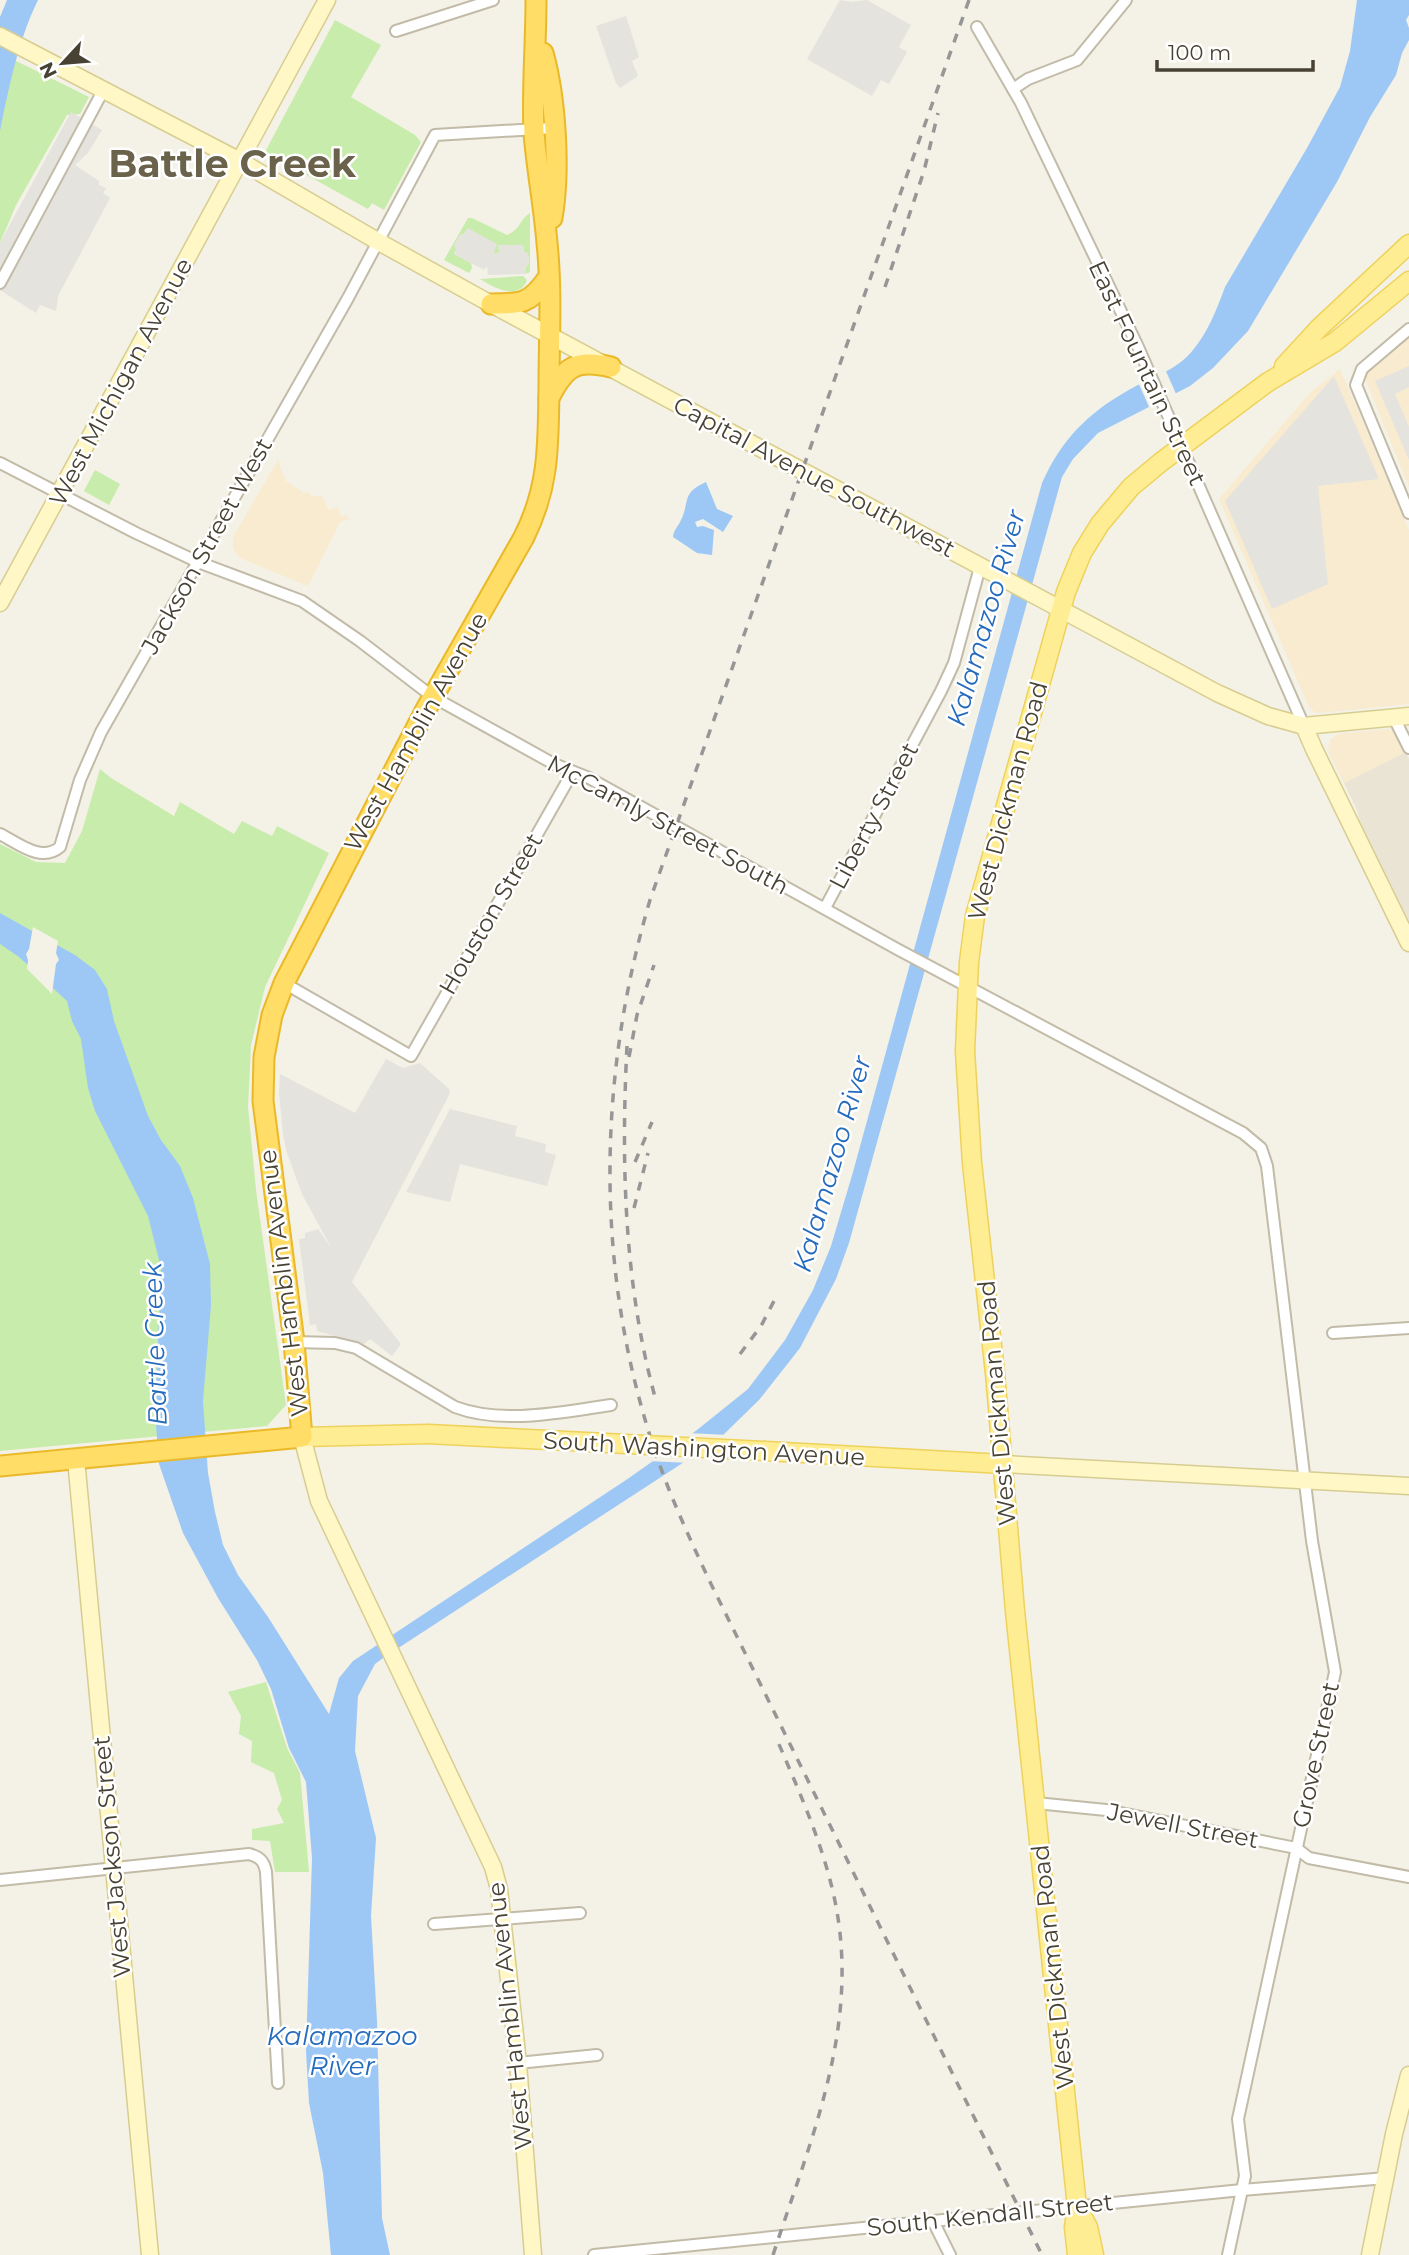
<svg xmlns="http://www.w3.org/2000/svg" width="1409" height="2255" viewBox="0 0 1409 2255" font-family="Montserrat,sans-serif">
  <rect width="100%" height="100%" fill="#f4f1e6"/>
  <path fill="#e9e4d3" d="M1406,752L1409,759V925L1364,836L1357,810L1344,783Z"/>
  <g fill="#f8ebcf">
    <path d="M1409,336V487L1365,378L1367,373Z"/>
    <path d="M1340,369L1409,530V704L1318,713L1313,711L1308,705L1219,499L1310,393Z"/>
    <path d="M278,460L286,481L304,493L309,492L311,496H322L329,510L338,507L341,516L347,515L349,519L340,522L308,586L240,558L233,549V537Z"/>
    <path d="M1387,729L1394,731L1406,752L1344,783L1328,751L1330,740L1338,734Z"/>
  </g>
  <g fill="#c7ecab">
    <path d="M335,20L381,45L351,97L415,135L421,142L384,210L372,203L368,209L265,152Z"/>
    <path d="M0,53L89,97L80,114L67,115L16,205L0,243Z"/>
    <path d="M530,213V272L525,274L526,267L529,264L528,254L524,252L523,245H498L499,252L495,254L468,228L464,234L460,235L455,244L456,249L454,254L471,263L472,268L469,273L444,260L468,218H472L507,235C522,228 519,220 530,213Z"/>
    <path d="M523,276L527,280C519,301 494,288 480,279Z"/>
    <path d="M95,470L120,484L109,505L84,491Z"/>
    <path d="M100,769L111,778L174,816L180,802L234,834L242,821L272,836L277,826L329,853L265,987L251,1045L248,1107L256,1190L286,1405L267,1426L0,1451V844L36,862L65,863L82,831Z"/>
    <path d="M266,1682L287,1748L300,1773L309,1872H275L270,1841L252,1840V1829L284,1823L277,1809L282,1800L274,1773L251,1762L252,1741L239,1734L241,1716L228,1692Z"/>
  </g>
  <g fill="#e5e3de">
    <path d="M840,0L852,2L867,0L911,25L899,47L907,52L889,84L881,80L872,96L807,59Z"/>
    <path d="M626,16L639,57L632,61L638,76L620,88L616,83L596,26Z"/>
    <path d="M71,112L102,130L88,153L75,165L99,181V185L106,188L103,193L110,198L58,296L56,311L40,305L36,313L0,290V243Z"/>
    <path d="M468,228L497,244L494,251L495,254L499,252L498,245H523L524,252L528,253L529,264L526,267L525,274L488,275L487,266L484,270L454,254L456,249L454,245L460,235L464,234Z"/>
    <path d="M1409,366V387L1395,394L1409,427V460L1375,381Z"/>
    <path d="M1334,376L1379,479L1318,486L1328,584L1272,609L1225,501Z"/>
    <path d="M386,1059L403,1068L420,1063L450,1090L449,1095L352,1282L401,1344L392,1356L370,1339L364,1344L317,1331L316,1324L310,1325L299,1239L305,1238V1233L318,1229L332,1249L302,1194L287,1153L283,1135L279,1092L280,1074L355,1113Z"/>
    <path d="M450,1109L517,1126L515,1136L546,1144L545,1152L556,1155L547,1186L460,1164L450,1202L406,1192Z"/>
  </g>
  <g fill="#9dc8f6">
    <path d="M7,0H38C18,41 9,87 0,131V17Z"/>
    <path d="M1357,0H1409V15L1406,20L1409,28V40L1402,53L1396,75L1370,117L1337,182L1248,331L1213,368L1190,386L1098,433L1073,459L1062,477L849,1243L836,1279L800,1348L759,1400L718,1440L383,1658L375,1664L358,1696L355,1751L376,1838L371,1916L377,2021L382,2218L390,2255H331L323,2173L309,2103L306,2051L312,1858L306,1782L289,1748L271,1689L257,1660L218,1598L183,1533L159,1464L155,1412L161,1268L148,1216L95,1111L88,1088L81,1039L72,1021L67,1001L19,957L0,944V913L75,955L95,970L107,989L114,1021L148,1116L161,1140L180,1166L193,1198L210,1264L211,1305L203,1401L208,1473L215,1512L223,1545L238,1575L268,1617L329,1714L339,1678L353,1661L629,1478L697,1430L748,1389L785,1340L813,1290L831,1246L853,1172L1042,483C1063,436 1092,409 1138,385C1158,375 1179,368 1193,350C1208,332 1217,309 1225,287L1307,148L1340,87L1350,51Z"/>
    <path d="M706,482L717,509L733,516L723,532L703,519L695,522L697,527L703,526L714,530L712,555L697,553L673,537C674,529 678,527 681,520C690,502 681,493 706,482Z"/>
  </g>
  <g fill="#f4f1e6">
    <path d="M1165,369L1177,396L1150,409L1138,382Z"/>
    <path d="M33,927L58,941L56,953L59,960L56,964L52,994L27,969L28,960L26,954L29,949Z"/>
    <path d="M688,1433L728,1435L690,1463L648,1461Z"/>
  </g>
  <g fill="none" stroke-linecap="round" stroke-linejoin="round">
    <g stroke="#c1bba7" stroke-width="14">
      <g id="street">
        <path d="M977,27L1021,103L1138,347L1304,726"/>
        <path d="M396,31L493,0"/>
        <path d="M1013,89L1028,79L1077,60L1126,0"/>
        <path d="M0,283L104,89"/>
        <path d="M1409,329L1362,369L1356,385L1409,513"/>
        <path d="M0,463L136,533L198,562L302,601L360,641L433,697L554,764L589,778L897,949L1243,1133L1261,1148L1267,1166L1312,1541L1335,1672L1238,2119L1245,2176L1228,2255"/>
        <path d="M1394,718L1409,748"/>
        <path d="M0,834C18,843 41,863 60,847L80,780L101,732L348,298L435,135L553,128"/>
        <path d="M825,908L941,691L954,663L980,567"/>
        <path d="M284,983L411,1056L572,773"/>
        <path d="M1333,1333L1409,1328"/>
        <path d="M294,1342L335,1343L356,1348L455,1407C503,1425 562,1412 611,1405"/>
        <path d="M1036,1803L1106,1810L1296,1848L1309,1858L1409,1877"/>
        <path d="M0,1880L249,1854C260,1857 264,1861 266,1872L278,2083"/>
        <path d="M434,1924L580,1913"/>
        <path d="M518,2063L597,2055"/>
        <path d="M933,2221L950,2255"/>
        <path d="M594,2255L1242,2190L1386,2178"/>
      </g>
    </g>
    <g stroke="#d8cd91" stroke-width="19">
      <g id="secondary">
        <path d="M0,36L240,161L379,242L491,304L1217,693L1268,716L1304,726L1409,716"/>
        <path d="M0,603L327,0"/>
        <path d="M1304,726L1314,749L1409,943"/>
        <path d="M302,1437L319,1501L493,1867L499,1889L518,2063L533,2255"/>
        <path d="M76,1459L150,2255"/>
        <path d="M1004,1464L1409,1486"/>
        <path d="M1370,2255L1394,2134L1409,2075"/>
      </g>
    </g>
    <g stroke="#eed25a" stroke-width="21">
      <g id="primary">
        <path d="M1284,366L1319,328L1409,244"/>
        <path d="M302,1437L428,1434"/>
        <path d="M765,1451L1004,1464"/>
        <path d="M1077,2207L1088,2227L1094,2255"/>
        <path d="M1077,2255L1074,2227L1077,2207L1015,1611L995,1373L972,1163L965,1051L969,962L975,916L1066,592L1082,553L1100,524L1131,487L1161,462L1268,382L1335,342L1409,281"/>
      </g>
    </g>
    <g stroke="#eab92a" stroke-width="23">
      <g id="highway">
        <path d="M543,53C556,99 560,172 552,218"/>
        <path d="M491,304C521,304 530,304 548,278"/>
        <path d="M549,398C565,366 576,359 611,367"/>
        <path d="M0,1466L302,1437L294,1342L263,1101L264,1057L272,1015L284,983L425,711L524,537C550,485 548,443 549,387C549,339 552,291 547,243C544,206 537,170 534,133C532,89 536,44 536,0"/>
      </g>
    </g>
    <use href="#street" stroke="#fff" stroke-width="10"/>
    <use href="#secondary" stroke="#fff7c5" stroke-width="16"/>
    <use href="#primary" stroke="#ffed94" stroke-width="18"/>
    <use href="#highway" stroke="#fd6" stroke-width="19"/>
    <g stroke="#969696" stroke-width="3.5" stroke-dasharray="9 9" stroke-linecap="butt">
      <path d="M969,0L650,900C593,1093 595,1299 668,1487C681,1520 696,1552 711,1584L1042,2255"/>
      <path d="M885,287L924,171L938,113"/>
      <path d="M627,1046C621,1162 624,1284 655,1397"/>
      <path d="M629,1057L637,1015L654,965"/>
      <path d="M635,1162L652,1122"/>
      <path d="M634,1208L648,1153"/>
      <path d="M740,1354L761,1326L774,1301"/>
      <path d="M773,2255C812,2135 863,2021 833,1892C821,1840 799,1791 778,1742"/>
    </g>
    <g stroke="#eed25a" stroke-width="21" stroke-linecap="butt">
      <path id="primary-bridge" d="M428,1434L765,1451"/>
    </g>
    <use href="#primary-bridge" stroke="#ffed94" stroke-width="18"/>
  </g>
  <g text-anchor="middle" stroke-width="5" stroke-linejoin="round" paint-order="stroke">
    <g font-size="24" fill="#484234" stroke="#fff">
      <text transform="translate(1147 373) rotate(65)" y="8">East Fountain Street</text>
      <text transform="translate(121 382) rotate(-62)" y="8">West Michigan Avenue</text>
      <text transform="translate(814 477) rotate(28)" y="8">Capital Avenue Southwest</text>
      <text transform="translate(207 546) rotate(-61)" y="8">Jackson Street West</text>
      <text transform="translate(416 732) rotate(-61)" y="8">West Hamblin Avenue</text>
      <text transform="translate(1008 801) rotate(-75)" y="8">West Dickman Road</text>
      <text transform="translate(874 816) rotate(-62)" y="8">Liberty Street</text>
      <text transform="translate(668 825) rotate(28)" y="8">McCamly Street South</text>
      <text transform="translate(491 914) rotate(-60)" y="8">Houston Street</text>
      <text transform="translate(284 1283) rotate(-97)" y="8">West Hamblin Avenue</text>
      <text transform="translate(997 1403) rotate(-95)" y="8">West Dickman Road</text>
      <text transform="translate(704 1449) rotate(3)" y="8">South Washington Avenue</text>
      <text transform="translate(1316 1755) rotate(-78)" y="8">Grove Street</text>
      <text transform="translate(1183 1826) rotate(11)" y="8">Jewell Street</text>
      <text transform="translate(112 1857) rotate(-95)" y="8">West Jackson Street</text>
      <text transform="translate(1053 1967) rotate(-96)" y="8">West Dickman Road</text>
      <text transform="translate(510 2016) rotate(-96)" y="8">West Hamblin Avenue</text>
      <text transform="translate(990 2215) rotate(-6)" y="8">South Kendall Street</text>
    </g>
    <g font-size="26" font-style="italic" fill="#246bbd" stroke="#fff">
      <text transform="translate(986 618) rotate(-74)" y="9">Kalamazoo River</text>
      <text transform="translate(832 1164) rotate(-74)" y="9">Kalamazoo River</text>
      <text transform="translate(155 1344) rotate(-92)" y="9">Battle Creek</text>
      <text x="342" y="2045">Kalamazoo<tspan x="342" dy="30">River</tspan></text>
    </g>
    <g font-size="38" font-weight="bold" fill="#6b624b" stroke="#fff">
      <text x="232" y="177">Battle Creek</text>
    </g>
  </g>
  <g transform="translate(63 63) rotate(244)" stroke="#ffffff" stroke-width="5" paint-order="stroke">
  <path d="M0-5L12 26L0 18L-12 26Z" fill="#484234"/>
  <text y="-10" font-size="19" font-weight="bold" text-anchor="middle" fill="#484234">N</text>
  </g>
  <path d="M1157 60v10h156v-10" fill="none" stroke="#484234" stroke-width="3.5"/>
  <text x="1168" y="60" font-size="21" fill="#484234" stroke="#ffffff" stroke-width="5" paint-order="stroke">100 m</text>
</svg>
